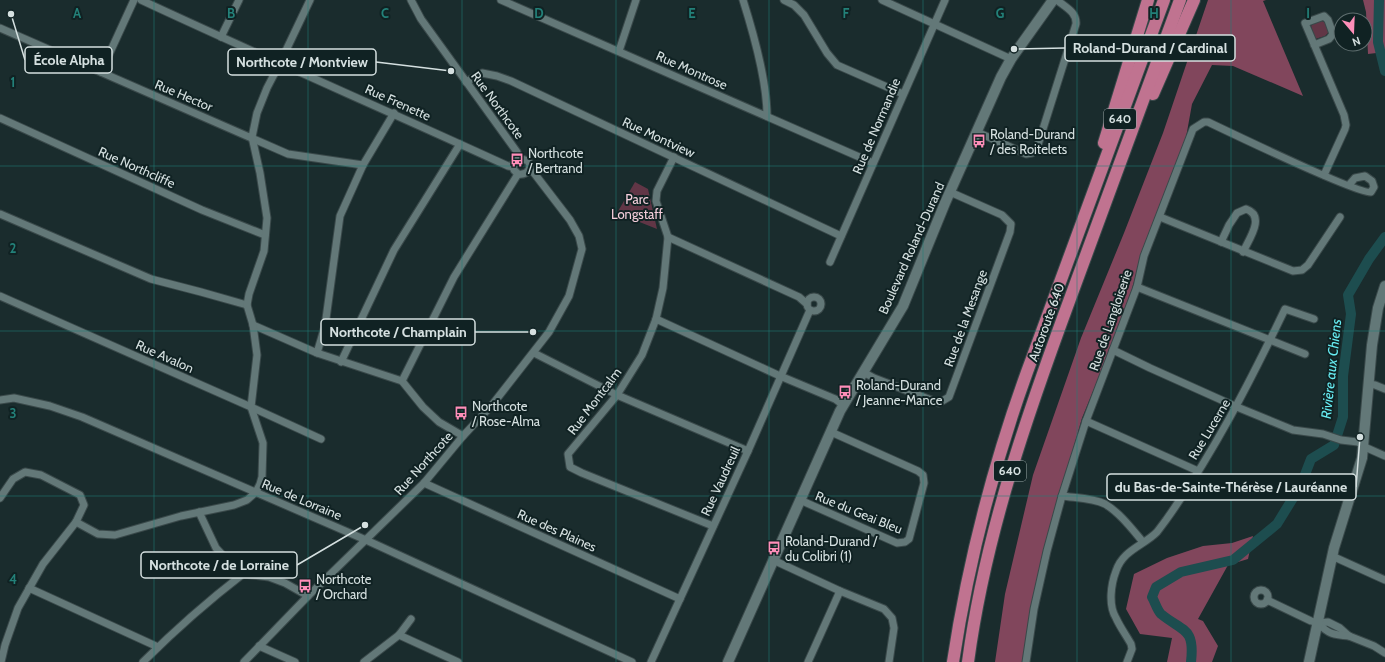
<svg xmlns="http://www.w3.org/2000/svg" width="1385" height="662" viewBox="0 0 1385 662" font-family="Cabin,sans-serif">
  <rect width="100%" height="100%" fill="#1a2c2d"/>
  <g fill="#613646">
    <path d="M1322,21L1326,23L1329,32L1325,36L1315,39L1311,26L1313,23Z"/>
    <path d="M635,182L648,189L657,229L617,213Z"/>
  </g>
  <g fill="#81465c">
    <path d="M1208,0H1266L1263,1L1303,96L1233,66L1212,65L1192,104L1185,143L1142,252L1132,289L1110,350L1082,418L1059,498L1023,662H995L1005,594L1033,475L1081,338L1124,233L1163,133Z"/>
    <path d="M1363,0H1385V52L1368,54L1366,12Z"/>
    <path d="M1253,536L1248,559L1228,565L1198,619L1203,621L1218,646L1212,662H1167L1172,638L1140,634L1126,609L1134,574L1167,558L1203,546L1232,543Z"/>
  </g>
  <g fill="none" stroke-linecap="round" stroke-linejoin="round">
    <g stroke="#1d4d4f" stroke-width="10">
      <path d="M1379,0L1378,42L1385,71"/>
      <path d="M1191,662C1195,627 1183,632 1161,614C1157,610 1155,602 1152,597L1156,587L1181,572L1233,560L1277,524L1301,485L1311,459L1334,445L1343,417V376L1351,314L1348,295L1369,259L1385,237"/>
    </g>
    <g stroke="#3a494a" stroke-width="9">
      <g id="street">
        <path d="M141,0C263,57 386,110 508,166L513,167"/>
        <path d="M411,0L421,19L517,152L519,158"/>
        <path d="M501,0L873,163"/>
        <path d="M743,0C754,35 767,80 767,116"/>
        <path d="M784,0L794,5L804,15L827,53L837,65L903,94"/>
        <path d="M882,0L1011,59"/>
        <path d="M0,28L288,154L363,165"/>
        <path d="M221,37L239,0"/>
        <path d="M1314,45L1329,39L1333,34L1328,20L1324,16L1305,23L1344,115L1346,125L1345,129L1324,175"/>
        <path d="M619,51L636,0"/>
        <path d="M101,72L134,0"/>
        <path d="M466,82L482,73L497,76L511,81L841,236"/>
        <path d="M0,118L202,210L265,235"/>
        <path d="M977,132L1026,154L1032,153L1037,148L1076,24C1077,12 1065,7 1057,0"/>
        <path d="M674,157L657,191L656,201L668,237L663,288L656,319L642,355L617,395L568,454L570,467L582,473L713,526"/>
        <path d="M519,158L513,164L514,170L518,174C523,175 526,174 529,170"/>
        <path d="M519,158L528,161L530,165L529,170"/>
        <path d="M0,214L151,279L201,292L247,305"/>
        <path d="M1160,217L1293,271L1302,270L1308,265L1340,217"/>
        <path d="M668,237L799,297L807,304"/>
        <path d="M1221,242L1229,225L1237,213L1246,209C1266,216 1249,239 1243,252"/>
        <path d="M830,262L945,0"/>
        <path d="M1137,287L1305,354"/>
        <path d="M0,296L251,407L321,439"/>
        <circle cx="814" cy="304" r="7"/>
        <path d="M656,319L780,376L835,399L843,405"/>
        <path d="M253,325L317,353L402,381L423,407L439,422L463,436"/>
        <path d="M1113,350L1150,368L1237,407L1293,430L1323,434L1341,440L1358,442L1367,448L1385,456"/>
        <path d="M317,353L325,326L340,216L363,165L394,113"/>
        <path d="M534,353L617,395L748,451"/>
        <path d="M341,362L394,250L460,144"/>
        <path d="M863,372L874,378L939,403L949,397L1010,232L1011,224L1002,215L950,192"/>
        <path d="M402,381L454,277L518,174"/>
        <path d="M1368,384L1375,385L1385,389"/>
        <path d="M0,400L14,398L50,406L82,417L366,540L632,662"/>
        <path d="M1086,421L1198,471"/>
        <path d="M424,483L680,599"/>
        <path d="M1062,496C1076,498 1093,498 1105,504C1120,513 1132,529 1143,542"/>
        <path d="M0,498L13,479L25,472L41,475L80,495L84,505L76,522L43,564L18,608L5,645L1,662"/>
        <path d="M800,500L897,543L905,542L909,539L924,483L923,475L918,471L831,432"/>
        <path d="M199,512L216,548L233,566L243,574L269,577L285,583L308,596"/>
        <path d="M76,522L98,534L115,535L181,516L234,505L247,500L256,492L260,484L262,477L263,443L251,407L257,355L253,325L247,305L249,294L264,251L267,218L260,173L252,137L257,113L267,88L280,63L310,0"/>
        <path d="M1332,556L1385,580"/>
        <path d="M773,560L840,591L884,609L892,618L894,628L889,662"/>
        <path d="M29,588L158,647"/>
        <circle cx="1261" cy="597" r="7"/>
        <path d="M1267,600L1311,621L1318,623L1328,622L1340,628L1349,636L1374,646L1385,653"/>
        <path d="M1318,623C1328,634 1334,635 1349,636"/>
        <path d="M399,635L458,662"/>
        <path d="M259,646L295,662"/>
        <path d="M143,662C175,630 208,601 243,574"/>
        <path d="M244,662L308,596L424,483L463,436L492,405L549,332L569,296L582,249L579,236L570,220L534,173L529,170"/>
        <path d="M364,662L399,635L411,619"/>
        <path d="M651,662L748,451L810,310"/>
        <path d="M808,662L840,591"/>
        <path d="M1026,662L1034,609L1047,551L1062,496L1086,421L1137,287L1144,256L1193,129L1204,122H1208C1229,132 1360,195 1371,192L1374,187L1372,181L1365,176L1355,178L1349,185"/>
        <path d="M1127,662L1132,649L1131,644C1126,635 1120,627 1116,618C1108,605 1111,584 1116,571C1123,550 1143,546 1157,532C1160,528 1163,524 1166,520C1213,454 1250,382 1285,309L1314,319"/>
      </g>
    </g>
    <g stroke="#3a494a" stroke-width="12">
      <g id="secondary">
        <path d="M728,662L840,411L903,306L945,203L1001,77L1011,59L1053,0"/>
        <path d="M1309,662L1334,548L1362,458L1372,345L1378,308L1385,286"/>
      </g>
    </g>
    <g stroke="#3a494a" stroke-width="14">
      <g id="highway">
        <path d="M1153,94L1194,0"/>
        <path d="M1104,143L1148,0"/>
        <path d="M953,662C968,563 993,466 1027,372L1164,0"/>
        <path d="M968,662C985,535 1027,415 1071,296C1107,197 1143,98 1180,0"/>
      </g>
    </g>
    <use href="#street" stroke="#637878" stroke-width="7"/>
    <use href="#secondary" stroke="#637878" stroke-width="10"/>
    <use href="#highway" stroke="#c07390" stroke-width="12"/>
  </g>
  <path fill="none" stroke="#238179" stroke-width="1" stroke-opacity="0.55" d="M154,0V662M308,0V662M462,0V662M616,0V662M769,0V662M923,0V662M1077,0V662M1231,0V662M0,166H1385M0,331H1385M0,496H1385"/>
  <defs>
    <g id="bus-bare" transform="scale(1.08)"><path d="M-5-6H5V4H4V6H2V4H-2V6H-4V4H-5ZM-3.5-4V0h7V-4ZM-3.5 1.2v1.5H-2V1.2ZM2 1.2v1.5H3.5V1.2Z" fill="#ff8eb9" stroke="#102223" stroke-width="2.5" paint-order="stroke"/></g>
  </defs>
  <g fill-rule="evenodd">
    <use href="#bus-bare" x="979" y="141"/>
    <use href="#bus-bare" x="517" y="160"/>
    <use href="#bus-bare" x="845" y="392"/>
    <use href="#bus-bare" x="461" y="413"/>
    <use href="#bus-bare" x="774" y="548"/>
    <use href="#bus-bare" x="305" y="586"/>
  </g>
  <g text-anchor="middle" stroke-width="4" stroke-linejoin="round" paint-order="stroke">
    <g fill="#102223" stroke="#9aa7a7" stroke-width="1">
      <rect x="1104" y="109" width="32" height="20" rx="3"/>
      <rect x="994" y="461" width="32" height="20" rx="3"/>
    </g>
    <g font-size="12" font-weight="bold" fill="#d5e0e0">
      <text x="1120" y="123">640</text>
      <text x="1010" y="475">640</text>
    </g>
    <g font-size="13" fill="#d5e0e0" stroke="#102223">
      <text transform="translate(692 70) rotate(24)" y="5">Rue Montrose</text>
      <text transform="translate(184 95) rotate(23)" y="5">Rue Hector</text>
      <text transform="translate(398 102) rotate(24)" y="5">Rue Frenette</text>
      <text transform="translate(498 105) rotate(54)" y="5">Rue Northcote</text>
      <text transform="translate(876 126) rotate(-67)" y="5">Rue de Normandie</text>
      <text transform="translate(659 137) rotate(25)" y="5">Rue Montview</text>
      <text transform="translate(137 167) rotate(24)" y="5">Rue Northcliffe</text>
      <text transform="translate(911 248) rotate(-66)" y="5">Boulevard Roland-Durand</text>
      <text transform="translate(965 318) rotate(-70)" y="5">Rue de la Mesange</text>
      <text transform="translate(1110 320) rotate(-71)" y="5">Rue de Langloiserie</text>
      <text transform="translate(1046 322) rotate(-70)" y="5">Autoroute 640</text>
      <text transform="translate(165 356) rotate(24)" y="5">Rue Avalon</text>
      <text transform="translate(594 401) rotate(-53)" y="5">Rue Montcalm</text>
      <text transform="translate(1209 429) rotate(-59)" y="5">Rue Lucerne</text>
      <text transform="translate(423 463) rotate(-48)" y="5">Rue Northcote</text>
      <text transform="translate(720 481) rotate(-65)" y="5">Rue Vaudreuil</text>
      <text transform="translate(302 499) rotate(23)" y="5">Rue de Lorraine</text>
      <text transform="translate(859 512) rotate(22)" y="5">Rue du Geai Bleu</text>
      <text transform="translate(557 530) rotate(24)" y="5">Rue des Plaines</text>
    </g>
    <g font-size="13" fill="#d5e0e0" stroke="#102223" text-anchor="start">
      <text x="990" y="139">Roland-Durand<tspan x="990" dy="15">/ des Roitelets</tspan></text>
      <text x="528" y="158">Northcote<tspan x="528" dy="15">/ Bertrand</tspan></text>
      <text x="856" y="390">Roland-Durand<tspan x="856" dy="15">/ Jeanne-Mance</tspan></text>
      <text x="472" y="411">Northcote<tspan x="472" dy="15">/ Rose-Alma</tspan></text>
      <text x="785" y="546">Roland-Durand /<tspan x="785" dy="15">du Colibri (1)</tspan></text>
      <text x="316" y="584">Northcote<tspan x="316" dy="15">/ Orchard</tspan></text>
    </g>
    <g font-size="13" fill="#f5cedb" stroke="#102223">
      <text x="637" y="204">Parc<tspan x="637" dy="15">Longstaff</tspan></text>
    </g>
    <g font-size="14" font-style="italic" fill="#67ecf2" stroke="#102223">
      <text transform="translate(1331 369) rotate(-84)" y="5">Rivière aux Chiens</text>
    </g>
  </g>
  <g font-size="13" text-anchor="middle" font-weight="bold" fill="#238179" stroke="#102223" stroke-width="4" stroke-linejoin="round" paint-order="stroke">
    <text x="77" y="18">A</text>
    <text x="231" y="18">B</text>
    <text x="385" y="18">C</text>
    <text x="539" y="18">D</text>
    <text x="692" y="18">E</text>
    <text x="846" y="18">F</text>
    <text x="1000" y="18">G</text>
    <text x="1154" y="18">H</text>
    <text x="1308" y="18">I</text>
    <text x="13" y="87">1</text>
    <text x="13" y="253">2</text>
    <text x="13" y="418">3</text>
    <text x="13" y="584">4</text>
  </g>
  <path fill="none" stroke="#d5e0e0" stroke-width="1.5" d="M1014 49L1065 48M11 14L25 60M451 71L376 62M533 332L475 332M1360 437L1356 487M365 525L297 565"/>
  <g fill="#d5e0e0" stroke="#102223" stroke-width="1.5">
    <circle cx="1014" cy="49" r="4"/>
    <circle cx="11" cy="14" r="4"/>
    <circle cx="451" cy="71" r="4"/>
    <circle cx="533" cy="332" r="4"/>
    <circle cx="1360" cy="437" r="4"/>
    <circle cx="365" cy="525" r="4"/>
  </g>
  <g fill="#102223" stroke="#d5e0e0" stroke-width="1.5">
    <rect x="1065" y="35" width="170" height="26" rx="4"/>
    <rect x="25" y="47" width="87" height="26" rx="4"/>
    <rect x="228" y="49" width="148" height="26" rx="4"/>
    <rect x="321" y="319" width="154" height="26" rx="4"/>
    <rect x="1107" y="474" width="249" height="26" rx="4"/>
    <rect x="141" y="552" width="156" height="26" rx="4"/>
  </g>
  <g font-size="14" text-anchor="middle" font-weight="bold" fill="#d5e0e0">
    <text x="1150" y="53">Roland-Durand / Cardinal</text>
    <text x="69" y="65">École Alpha</text>
    <text x="302" y="67">Northcote / Montview</text>
    <text x="398" y="337">Northcote / Champlain</text>
    <text x="1231" y="492">du Bas-de-Sainte-Thérèse / Lauréanne</text>
    <text x="219" y="570">Northcote / de Lorraine</text>
  </g>
  <g transform="translate(1353 32) rotate(161)"><circle r="19" fill="#102223" stroke="#5f6e6f"/>
  <path d="M0-3L7 15L0 10L-7 15Z" fill="#ff8eb9"/>
  <text y="-6" font-size="11" font-weight="bold" text-anchor="middle" fill="#d5e0e0">N</text>
  </g>
</svg>
